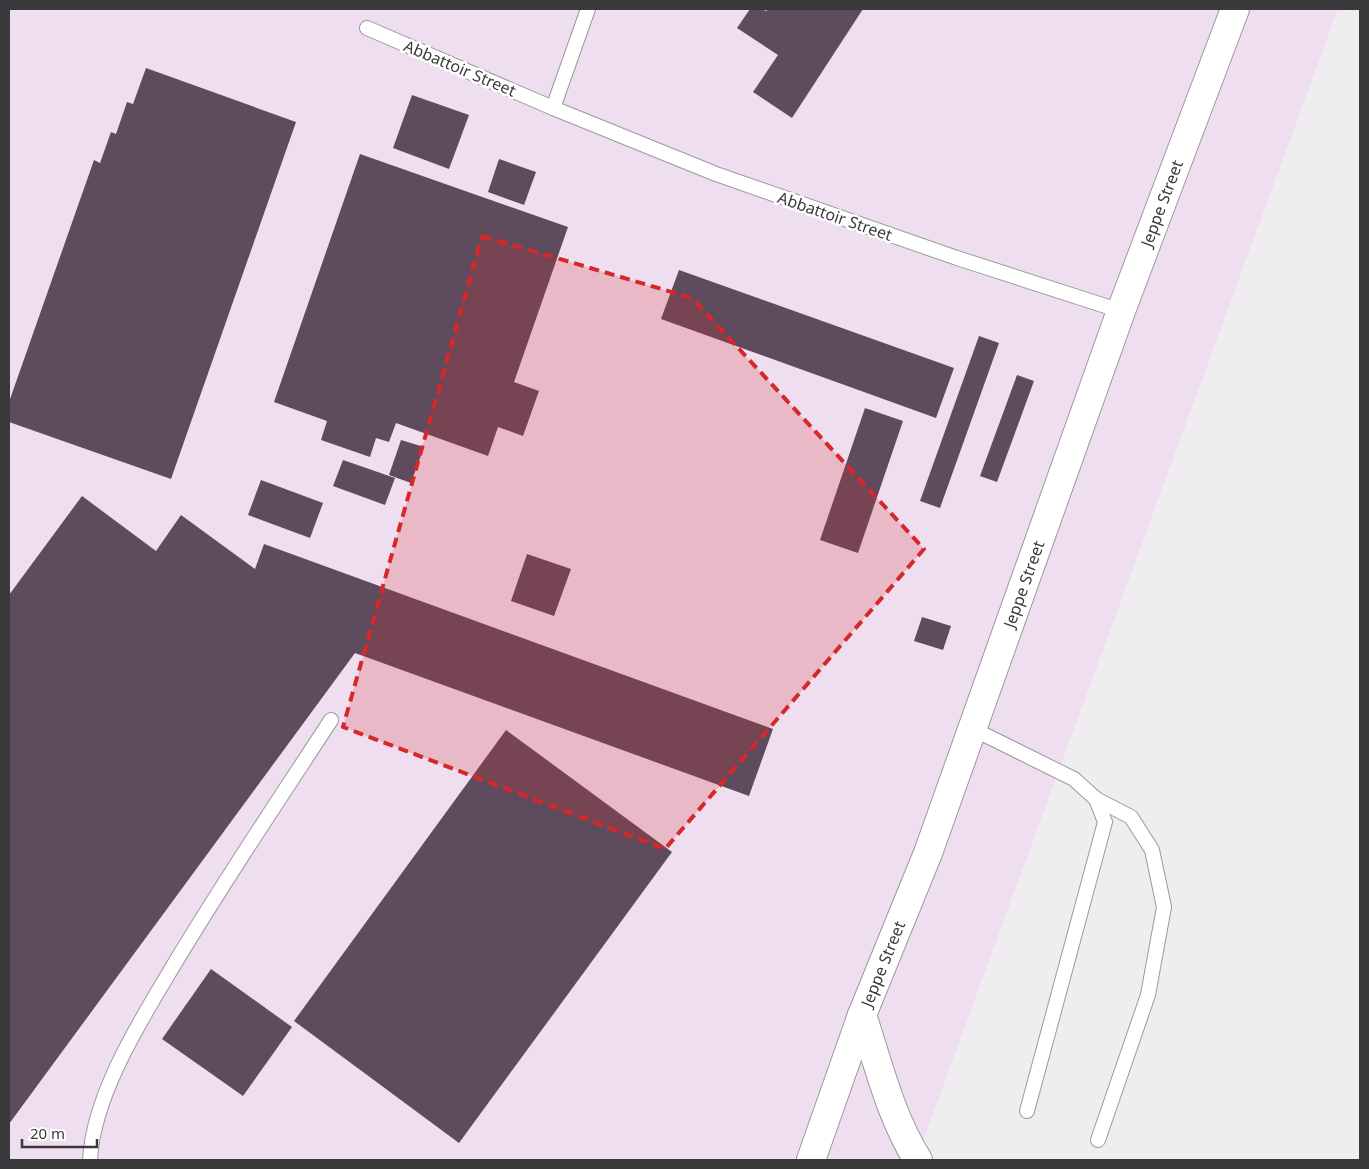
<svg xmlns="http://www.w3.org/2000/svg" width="1369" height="1169" viewBox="0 0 1369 1169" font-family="'Noto Sans',sans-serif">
  <rect width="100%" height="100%" fill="#f0edf1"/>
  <path fill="#eedef0" d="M9,9H1338L916,1160H9Z"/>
  <g fill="#5f4b5e">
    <path d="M750,9H762L766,11L768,9H863L792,118L753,92L778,55L737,28Z"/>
    <path d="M146,68L296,122L171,479L9,422V402L94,160L100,163L111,132L116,134L127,102L133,104Z"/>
    <path d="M412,95L469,115L449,169L393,148Z"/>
    <path d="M360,154L568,227L514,382L539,391L523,436L498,427L488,456L396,423L389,442L376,438L370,457L321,440L327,421L274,402Z"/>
    <path d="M499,159L536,172L524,205L488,192Z"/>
    <path d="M679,270L954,368L936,418L661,319Z"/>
    <path d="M979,336L999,343L940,508L920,501Z"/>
    <path d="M1017,375L1034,381L997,482L980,476Z"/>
    <path d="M865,408L903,421L858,553L820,540Z"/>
    <path d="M401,440L424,447L411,483L389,475Z"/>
    <path d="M343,460L395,478L385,505L333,486Z"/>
    <path d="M261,480L323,503L310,538L248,515Z"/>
    <path d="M82,496L156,551L181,515L255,569L264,544L773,729L749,796L355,653L9,1124V595Z"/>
    <path d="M527,554L571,569L554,616L511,601Z"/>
    <path d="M922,617L951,626L943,650L914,641Z"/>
    <path d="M506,730L672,852L459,1143L294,1021Z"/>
    <path d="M211,969L292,1027L243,1096L162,1039Z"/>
  </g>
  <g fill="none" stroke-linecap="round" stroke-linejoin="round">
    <g stroke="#9b999d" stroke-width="16">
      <g id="service">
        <path d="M588,9L553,108L716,174L957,258L1121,311"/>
        <path d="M367,28L553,108"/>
        <path d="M973,729L1074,779L1096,799L1105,822L1027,1111"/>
        <path d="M1096,799L1131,817L1152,850L1164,907L1148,995L1098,1140"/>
        <path d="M90,1160C93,1098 137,1026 169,973C220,887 276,804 331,720"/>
      </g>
    </g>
    <g stroke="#9b999d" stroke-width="30">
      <g id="tertiary">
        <path d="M862,1015C878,1063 891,1118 918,1160"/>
        <path id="s1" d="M811,1160L862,1015L928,853L1121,311L1235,9"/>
      </g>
    </g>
    <use href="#service" stroke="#fff" stroke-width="14"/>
    <use href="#tertiary" stroke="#fff" stroke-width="28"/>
  </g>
  <path fill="#d62828" fill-opacity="0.2" stroke="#d62828" stroke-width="4" stroke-dasharray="10 6" stroke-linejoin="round" d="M482,236L692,298L924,549L665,849L343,727Z"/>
  <g text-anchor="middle" stroke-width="5" stroke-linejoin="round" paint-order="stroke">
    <g font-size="16" fill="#3a393b" stroke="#fff">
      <text transform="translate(460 68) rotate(23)" y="6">Abbattoir Street</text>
      <text dy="6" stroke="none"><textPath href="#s1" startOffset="1019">Jeppe Street</textPath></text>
      <text transform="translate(835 216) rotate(19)" y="6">Abbattoir Street</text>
      <text dy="6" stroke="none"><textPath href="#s1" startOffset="614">Jeppe Street</textPath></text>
      <text dy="6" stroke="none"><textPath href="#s1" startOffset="209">Jeppe Street</textPath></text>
    </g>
  </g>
  <rect width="1369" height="1169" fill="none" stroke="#3a393b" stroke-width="20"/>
  <path d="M22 1139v8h75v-8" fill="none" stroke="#3a393b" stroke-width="2.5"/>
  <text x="30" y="1139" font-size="15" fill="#3a393b" stroke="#ffffff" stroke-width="4" paint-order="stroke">20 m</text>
</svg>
